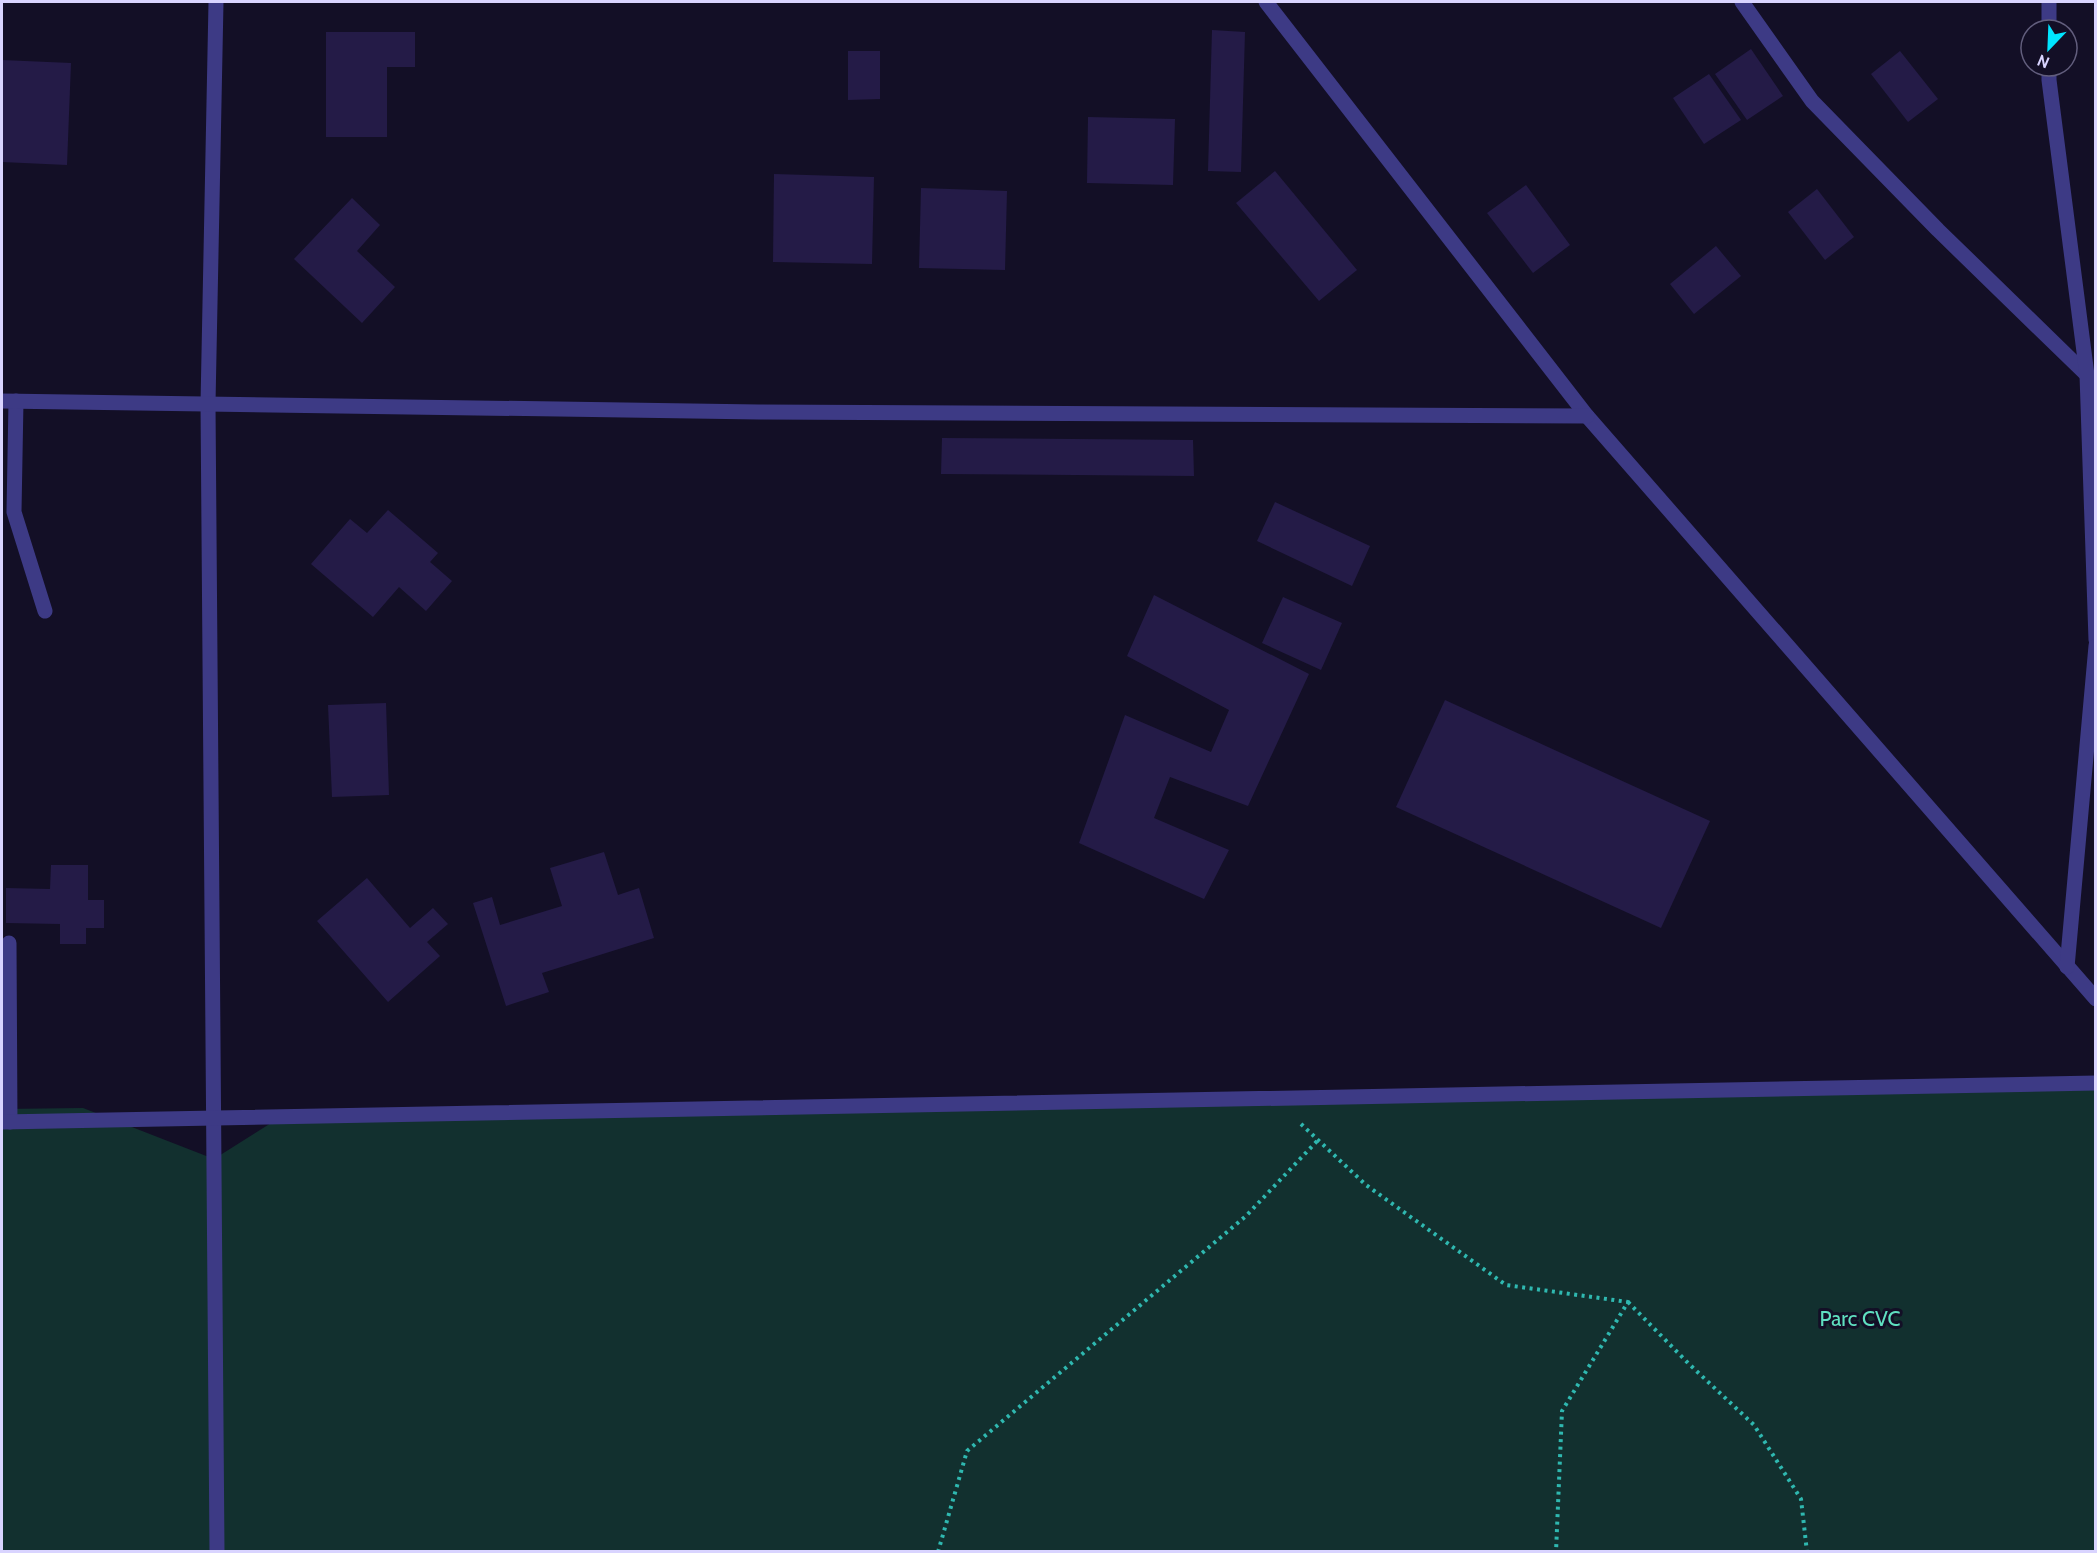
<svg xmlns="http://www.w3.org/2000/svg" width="2097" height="1553" viewBox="0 0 2097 1553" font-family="Cabin,sans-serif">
  <rect width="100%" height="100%" fill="#130f26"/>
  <path fill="#12302f" d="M2095,1083V1551H2V1109L83,1108L214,1159L279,1118Z"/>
  <g fill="#241b47">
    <path d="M1212,30L1245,32L1241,172L1208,171Z"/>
    <path d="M326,32H415V67H387V137H326Z"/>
    <path d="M1751,49L1783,96L1747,120L1715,74Z"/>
    <path d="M848,51H880V99L848,100Z"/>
    <path d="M1900,51L1938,99L1908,122L1871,74Z"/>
    <path d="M2,60L71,63L67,165L2,162Z"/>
    <path d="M1709,74L1741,120L1704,144L1673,98Z"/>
    <path d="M1088,117L1175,119L1173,185L1087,183Z"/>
    <path d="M1275,171L1357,270L1319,301L1236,203Z"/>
    <path d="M774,174L874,177L872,264L773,262Z"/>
    <path d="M1526,185L1570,245L1533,273L1487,213Z"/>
    <path d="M921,188L1007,191L1005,270L919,268Z"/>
    <path d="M1817,189L1854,237L1825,260L1788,212Z"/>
    <path d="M352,198L380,225L357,251L395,287L362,323L294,259Z"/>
    <path d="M1716,246L1741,276L1694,314L1670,284Z"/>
    <path d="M942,438L1193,440L1194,476L941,474Z"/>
    <path d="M1275,502L1370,546L1352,586L1257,541Z"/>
    <path d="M388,510L438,553L430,562L452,581L426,611L399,587L373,617L311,564L350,519L367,533Z"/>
    <path d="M1154,595L1309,674L1248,806L1170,777L1154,818L1229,850L1204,899L1079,843L1125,715L1211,752L1229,710L1127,656Z"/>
    <path d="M1283,597L1342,623L1321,670L1262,643Z"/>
    <path d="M1445,700L1710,821L1661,928L1396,807Z"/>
    <path d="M386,703L389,795L332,797L328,705Z"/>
    <path d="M604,852L618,895L639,888L654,938L542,973L549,992L506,1006L473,903L492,897L500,925L562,906L550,868Z"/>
    <path d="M51,865H88V900H104V928H86V944H60V924L6,923V888L50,889Z"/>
    <path d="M367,878L410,928L433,908L448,924L427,942L440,956L388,1002L317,921Z"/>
  </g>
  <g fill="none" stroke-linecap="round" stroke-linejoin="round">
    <g stroke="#2fb8b0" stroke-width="4" stroke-dasharray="3 4.5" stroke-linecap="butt">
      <path d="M1301,1124L1366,1185L1506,1285L1628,1302L1562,1411L1556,1552"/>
      <path d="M1628,1302L1689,1364L1754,1425L1801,1499L1807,1552"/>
      <path d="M938,1552L967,1451L1246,1216L1318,1140"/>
    </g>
    <g stroke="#3d3a85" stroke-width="15">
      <path d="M16,401L14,512L45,611"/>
      <path d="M9,943L10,1122"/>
    </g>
    <g stroke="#3d3a85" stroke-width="15">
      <path d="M216,2L208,404L217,1552"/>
      <path d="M1266,2L1587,416L2096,999"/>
      <path d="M1742,2L1812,101L1938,230L2087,375"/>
      <path d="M2049,30V2"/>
      <path d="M2049,66V80L2087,375L2096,640"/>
      <path d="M2,401L759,412L1587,416"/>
      <path d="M2067,967L2096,646"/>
      <path d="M2,1122L2096,1083"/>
    </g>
  </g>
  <g text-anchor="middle" stroke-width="6" stroke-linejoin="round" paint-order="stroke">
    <g font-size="21" fill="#5fe0c0" stroke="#130f26">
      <text x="1860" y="1326">Parc CVC</text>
    </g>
  </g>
  <rect width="2097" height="1553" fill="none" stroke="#d9d4ff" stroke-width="6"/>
  <g transform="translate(2049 48) rotate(203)"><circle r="28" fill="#130f26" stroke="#625e7d" stroke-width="1.5"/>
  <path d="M0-4.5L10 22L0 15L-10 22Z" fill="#00e5ff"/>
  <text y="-9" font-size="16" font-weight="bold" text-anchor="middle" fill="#d9d4ff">N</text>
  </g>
</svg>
